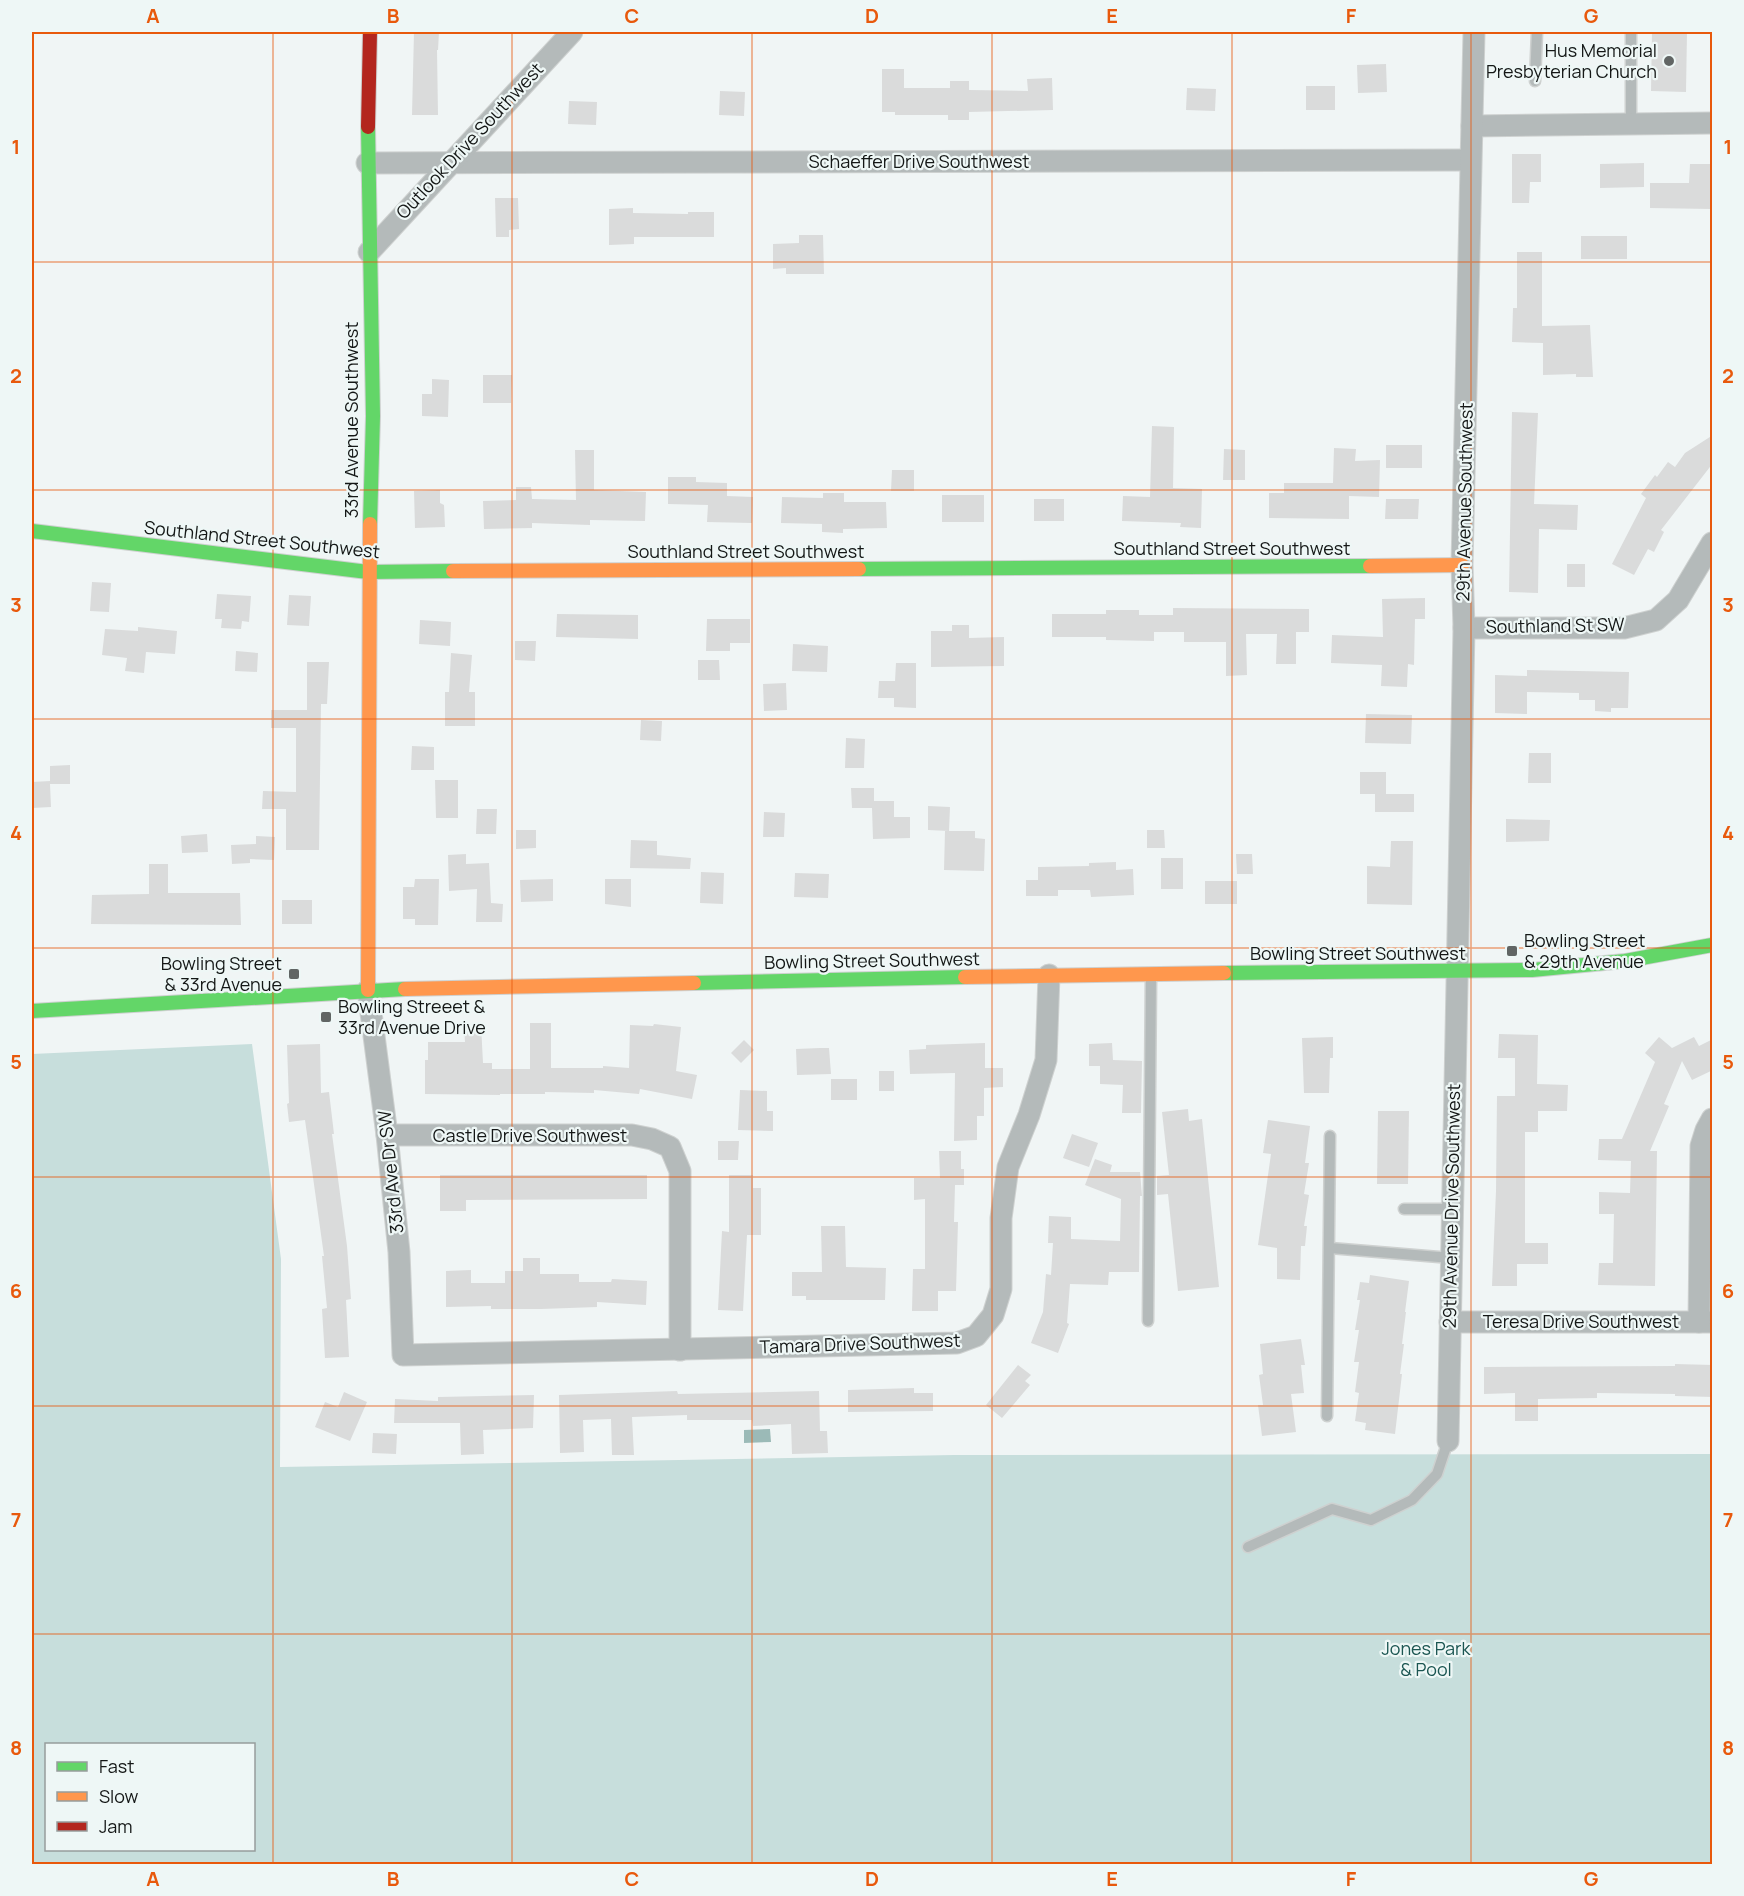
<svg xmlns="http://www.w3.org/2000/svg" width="1744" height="1896" viewBox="0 0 1744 1896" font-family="Manrope,sans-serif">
  <rect width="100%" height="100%" fill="#f0f5f5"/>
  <path fill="#c7dedc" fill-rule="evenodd" d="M252,1044L281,1259L280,1467L954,1455L1712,1454V1864H32V1054ZM46,1744H254V1850H46Z"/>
  <path fill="#9bbab7" d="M770,1429L771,1442L744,1443V1430Z"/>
  <g fill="#dadbdb">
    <path d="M414,32H439L438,50H437L438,115H412Z"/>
    <path d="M1652,32H1687L1686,92L1651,91Z"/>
    <path d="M1386,64L1387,92L1358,93L1357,65Z"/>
    <path d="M882,69H904V88H950V81H969V90L1028,91L1027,79L1052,78L1053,110L969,112V120H948V115H895V112H882Z"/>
    <rect x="1306" y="86" width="29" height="24"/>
    <path d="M1187,88L1216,89L1215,111L1186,110Z"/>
    <path d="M720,91L745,92L744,116L719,115Z"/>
    <path d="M569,101L597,102L596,125L568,124Z"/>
    <path d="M1512,154H1541V182H1530L1529,203H1512Z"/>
    <path d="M1644,163V187L1600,188V164Z"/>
    <path d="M1690,164H1711V209L1650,208V183H1689Z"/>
    <path d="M495,198H518L519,229L509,230V237H496Z"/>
    <path d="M633,208V213L688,214V212H714V237H634V244L609,245V209Z"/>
    <path d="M799,235H823L824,274H786V268L773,269V244L799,243Z"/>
    <rect x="1581" y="236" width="46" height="23"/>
    <path d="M1517,252H1542V326L1590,325L1593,377H1576V374L1543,375V343L1512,342L1513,308H1517Z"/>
    <path d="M483,375H512L511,403H483Z"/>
    <path d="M432,379L449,380L448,417L422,416V394H432Z"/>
    <path d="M1512,412L1538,413L1534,504L1578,505L1577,530L1539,529L1538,593L1509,592Z"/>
    <path d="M1152,426L1174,427L1173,488L1202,489L1201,528L1180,527L1181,523L1122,521L1123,496L1150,497Z"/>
    <path d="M1713,435V463L1661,530L1664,532L1654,552L1648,549L1634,575L1612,564L1646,498L1641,494L1655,475L1657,477L1668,462L1675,467L1685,453Z"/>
    <rect x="1386" y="445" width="36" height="23"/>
    <path d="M1334,448L1356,449L1355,461L1380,460L1379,497L1349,496V519L1269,518V493H1284V483H1333Z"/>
    <path d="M1224,449L1245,450V480H1223Z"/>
    <path d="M575,450H594V490L646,492L645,521L590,520V525L532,523V528L484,529L483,501L516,500V487H531L532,499L576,500Z"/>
    <path d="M892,470H914V491H891Z"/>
    <path d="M668,477H696V482L727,483V496L753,497L752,523L707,522L708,505L668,504Z"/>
    <path d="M440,490V503L444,505L445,527L415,528L414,491Z"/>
    <path d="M823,493H844V502H886L887,528L843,529V533L822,532V524L781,523L782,497L823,498Z"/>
    <rect x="942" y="495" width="42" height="27"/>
    <rect x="1034" y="499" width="30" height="22"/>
    <path d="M1386,499H1419L1418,519H1385Z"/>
    <rect x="1567" y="564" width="18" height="23"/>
    <path d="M92,582L111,583L109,612L90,611Z"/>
    <path d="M217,594L251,596L249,622L242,621L241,629L221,628L222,619H215Z"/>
    <path d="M289,595L311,596L309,626L287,625Z"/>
    <path d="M1425,598V619H1415L1414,665L1408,664L1407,687L1381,686L1382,665L1331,663L1332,635L1383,637L1382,599Z"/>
    <path d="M1173,608L1309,609V632H1296V664H1276L1277,634H1246L1247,675L1226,676V642H1184V632H1154V641L1106,640V637H1052V614H1106V610H1139V615H1173Z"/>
    <path d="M557,614L638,615V639L556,637Z"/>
    <path d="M707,619H750V643H730V651H706Z"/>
    <path d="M420,620L451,622L450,646L419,644Z"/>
    <path d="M952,625H969V638L1004,637V666L931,667V631H952Z"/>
    <path d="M138,627L177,631L175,654L146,652L144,673L125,671L127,658L102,655L105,629L138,631Z"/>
    <path d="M515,641H536L535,661L515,660Z"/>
    <path d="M793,644L828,646L827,672L792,671Z"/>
    <path d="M236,651L258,653L257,672L235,671Z"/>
    <path d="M451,653L472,655L469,692H475V726H445V692H449Z"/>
    <path d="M698,660H719L720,680H698Z"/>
    <path d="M307,662H329L327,704H321L319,850H286V809H262L263,791L296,792V728H271V710H307Z"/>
    <path d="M896,663H916V708L894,707V698H878L879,681H895Z"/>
    <path d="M1527,670L1629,672L1628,708H1611V712L1595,711V700H1579V693L1527,692V714L1495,713V675L1527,676Z"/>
    <path d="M786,683L787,710L764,711L763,684Z"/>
    <path d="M1366,714L1412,715L1411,744L1365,743Z"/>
    <path d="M641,720L662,721L661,741L640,740Z"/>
    <path d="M846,738L865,739L864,768H845Z"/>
    <path d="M412,746L434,747V770H411Z"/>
    <path d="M1529,753H1551V783H1528Z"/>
    <path d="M70,765V784H50L51,807L32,808V782L50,781V766Z"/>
    <path d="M1360,772H1386V794H1414V812H1375V794H1360Z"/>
    <path d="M435,780H458V818H436Z"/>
    <path d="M851,788H874V801H894V817H910V838L873,839L872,808H852Z"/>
    <path d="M928,806L950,807L949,831L928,830Z"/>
    <path d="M477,809H497L496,834H476Z"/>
    <path d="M764,812L785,813L784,837H763Z"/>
    <path d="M1506,819L1550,820L1549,841L1506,842Z"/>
    <path d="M516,830H536V848L516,849Z"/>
    <path d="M1147,830H1164L1165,848H1147Z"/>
    <path d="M945,831H975V838L985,839L984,871L944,870Z"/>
    <path d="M207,834L208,852L182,853L181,836Z"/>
    <path d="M256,836L275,837L274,860L250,859V863L232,864L231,845L256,844Z"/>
    <path d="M631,840L657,841V855L691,858L690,869L630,868Z"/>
    <path d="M1391,841H1413L1412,905L1367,904V866L1390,867Z"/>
    <path d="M466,854V864L489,863L491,903L503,904L502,922H476L477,889L449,891L448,855Z"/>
    <path d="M1236,854H1252L1253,874H1237Z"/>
    <rect x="1161" y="858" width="22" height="31"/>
    <path d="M1116,862V870L1133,869L1134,895L1091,897L1090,890H1058V896H1026V880H1038V867L1089,866V863Z"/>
    <path d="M149,864H168V893H240L241,925L91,924L92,895L149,894Z"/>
    <path d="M701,872L724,873L723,904L700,903Z"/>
    <path d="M795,873L829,874L828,898L794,897Z"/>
    <path d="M415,879H439L438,925H415V919H403V887H414Z"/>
    <path d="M553,879V901L521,902L520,880Z"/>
    <path d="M605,879H631V907L605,904Z"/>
    <rect x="1205" y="881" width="32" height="23"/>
    <rect x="282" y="900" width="30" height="24"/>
    <path d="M530,1023H551V1068H603V1066L629,1068L630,1025L653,1026L654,1024L681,1027L676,1071L697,1075L692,1099L640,1089L639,1094L594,1090V1093L545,1092V1094H500V1095L425,1094V1060H428V1042H465L464,1026L481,1025L483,1063H492V1069H530Z"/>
    <path d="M1499,1034L1538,1035L1537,1084L1568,1085L1567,1111H1538V1132H1525V1243H1548V1264H1517V1286H1492L1496,1191L1497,1096H1515V1058H1498Z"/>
    <path d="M1333,1037V1058H1330L1329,1093H1304L1302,1038Z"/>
    <path d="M1659,1037L1672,1048L1694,1037L1699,1046L1713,1039V1070L1692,1080L1682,1061L1664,1104L1669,1106L1650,1151H1657L1655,1286L1598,1285L1599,1263H1613L1614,1214H1599V1192L1630,1193L1631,1161L1598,1160L1599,1139H1622L1655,1062L1645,1053Z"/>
    <path d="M744,1040L754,1050L741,1063L731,1053Z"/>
    <path d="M985,1043V1068H1003V1087L984,1088V1116H977V1140L954,1141L955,1073L910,1074L909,1050L926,1049V1045Z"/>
    <path d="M1112,1043L1113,1060L1142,1061L1141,1113H1122L1123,1085L1100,1084V1066H1089V1044Z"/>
    <path d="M320,1044L321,1093L329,1092L334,1134H332L347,1246L351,1299L346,1300L349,1357L325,1358L322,1309L327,1308L322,1256H324L305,1120L289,1122L287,1104L289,1103L287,1045Z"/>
    <path d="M820,1048H829L831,1074L797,1075L796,1049Z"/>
    <rect x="879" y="1071" width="15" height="20"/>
    <rect x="831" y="1079" width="26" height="21"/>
    <path d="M740,1090L767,1091V1111H773V1131L738,1130Z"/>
    <path d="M1188,1109L1189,1121L1202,1119L1219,1287L1178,1291L1168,1194L1157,1195V1176L1169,1175L1162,1112Z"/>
    <path d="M1378,1111H1409L1408,1184H1377Z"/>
    <path d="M1268,1120L1310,1126L1305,1163H1309L1304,1194L1309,1195L1304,1226H1307L1305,1246H1301L1300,1280L1277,1279V1248L1258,1245L1271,1154L1263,1153Z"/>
    <path d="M1072,1134L1098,1143L1089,1167L1063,1158Z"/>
    <path d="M718,1141H739L738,1160H718Z"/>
    <path d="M939,1151H961V1169H964V1185H955L954,1222H958L956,1291H938V1311H912L913,1269H925V1199L914,1200V1178H940Z"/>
    <path d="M1095,1159L1112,1165L1110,1172H1140L1142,1196H1140L1139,1272H1109L1108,1285L1070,1284L1067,1323L1069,1324L1058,1353L1031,1343L1043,1312L1046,1274L1051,1275L1053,1243H1048L1049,1216L1071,1217V1239L1120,1241L1121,1199L1085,1185Z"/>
    <path d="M440,1175H647V1199L466,1200V1211H440Z"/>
    <path d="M729,1175H753V1188H761V1235H747L743,1311L718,1310L722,1231L729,1232Z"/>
    <path d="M821,1226H845L846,1267L886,1268L885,1300H806V1296H792V1272H822Z"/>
    <path d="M523,1258H540V1274H579V1282H611L612,1279L647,1281L646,1305L597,1302V1307L541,1309H491V1306L446,1307V1271L471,1270V1283H505V1271H523Z"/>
    <path d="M1370,1275L1409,1281L1405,1312H1406L1402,1344H1404L1400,1374H1402L1395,1434L1365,1430L1366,1423L1355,1421L1359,1393L1355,1392L1359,1362H1354L1359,1330H1355L1360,1300H1357L1360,1282L1369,1283Z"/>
    <path d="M1301,1339L1305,1365H1301L1304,1393L1291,1394L1296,1432L1262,1436L1258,1405H1263L1259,1375L1263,1374L1260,1344Z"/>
    <path d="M1675,1364L1713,1365V1397L1675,1396V1394L1597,1393V1398L1538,1399V1421H1515V1393L1484,1394V1367L1675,1366Z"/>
    <path d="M1018,1365L1031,1375L1025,1381L1030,1385L1002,1418L986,1405Z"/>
    <path d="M914,1388V1393H933V1411L848,1412V1390Z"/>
    <path d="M677,1391L678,1394L819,1391L820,1431H827L828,1453L792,1454L791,1424L753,1426L752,1420H687V1415L632,1417L634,1455H612L611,1419L583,1420L584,1452L560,1453L559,1395Z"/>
    <path d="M344,1392L367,1402L350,1441L315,1427L325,1402L338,1407Z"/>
    <path d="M534,1395L533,1428L483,1430L484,1454L461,1455L460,1423H394L395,1399L438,1401V1397Z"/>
    <path d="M373,1433L397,1434L396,1454L372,1453Z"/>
  </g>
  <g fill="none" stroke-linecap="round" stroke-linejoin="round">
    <g stroke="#ced1d0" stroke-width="13">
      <g id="lane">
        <path d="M1535,81L1537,32"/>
        <path d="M1631,124V32"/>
        <path d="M1404,1209H1451"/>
        <path d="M1330,1248L1451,1258"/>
        <path d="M1148,1321L1151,977"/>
        <path d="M1327,1416L1330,1136"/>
        <path d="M1248,1547L1332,1509L1371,1520L1412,1500L1437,1474L1448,1441"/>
      </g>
    </g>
    <g stroke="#ced1d0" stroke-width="23">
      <g id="street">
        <path d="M1472,126L1712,123"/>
        <path d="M367,163L1470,160"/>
        <path d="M369,252L572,32"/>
        <path d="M1464,628H1624L1656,620L1678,600L1712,543"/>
        <path d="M368,990L387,1135L399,1252L403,1355L957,1343L976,1336L993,1315L1001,1289V1218L1008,1167L1029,1115L1046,1060L1049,975"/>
        <path d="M387,1135H632L652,1139L670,1147L680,1171V1350"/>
        <path d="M1450,1322H1712"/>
        <path d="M1699,1322L1701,1146L1706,1130L1712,1119"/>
        <path d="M1448,1441L1464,628L1462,565L1474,32"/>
      </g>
    </g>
    <g stroke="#ced1d0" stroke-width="16">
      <g id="fast">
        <path d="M368,127L373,416L370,524"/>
        <path d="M32,531L368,572L453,571"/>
        <path d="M859,569L1370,566"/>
        <path d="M1224,973L1532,970L1625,961L1712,945"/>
        <path d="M694,983L965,977"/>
        <path d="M32,1011L405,989"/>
      </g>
    </g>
    <g stroke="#ced1d0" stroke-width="16">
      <g id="slow">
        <path d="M1370,566L1462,565"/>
        <path d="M453,571L859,569"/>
        <path d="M965,977L1224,973"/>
        <path d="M405,989L694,983"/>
        <path d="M368,990L370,524"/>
      </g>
    </g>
    <g stroke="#ced1d0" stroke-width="16">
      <path id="jam" d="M368,127L370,32"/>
    </g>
    <use href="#lane" stroke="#b4baba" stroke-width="10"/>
    <use href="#street" stroke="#b4baba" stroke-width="21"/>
    <use href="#fast" stroke="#63d668" stroke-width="14"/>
    <use href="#slow" stroke="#ff974d" stroke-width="14"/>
    <use href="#jam" stroke="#b3261e" stroke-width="14"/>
  </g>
  <path fill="none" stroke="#e8590c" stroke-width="1.5" stroke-opacity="0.55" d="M273,32V1864M512,32V1864M752,32V1864M992,32V1864M1232,32V1864M1471,32V1864M32,262H1712M32,490H1712M32,719H1712M32,948H1712M32,1177H1712M32,1406H1712M32,1634H1712"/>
  <g fill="#616564" stroke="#eef7f6" stroke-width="2">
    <circle cx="1669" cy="61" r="6"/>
    <rect x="1506" y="945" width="12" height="12" rx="3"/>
    <rect x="288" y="968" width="12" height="12" rx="3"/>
    <rect x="320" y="1011" width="12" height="12" rx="3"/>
  </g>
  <g text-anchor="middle" stroke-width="4.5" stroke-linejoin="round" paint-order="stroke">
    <g font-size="18" fill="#141716" stroke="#eef7f6" text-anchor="end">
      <text x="1657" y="57">Hus Memorial<tspan x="1657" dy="21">Presbyterian Church</tspan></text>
      <text x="1524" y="947" text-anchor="start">Bowling Street<tspan x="1524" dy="21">&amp; 29th Avenue</tspan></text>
      <text x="282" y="970">Bowling Street<tspan x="282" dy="21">&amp; 33rd Avenue</tspan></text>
      <text x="338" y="1013" text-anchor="start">Bowling Streeet &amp;<tspan x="338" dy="21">33rd Avenue Drive</tspan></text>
    </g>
    <g font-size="18" fill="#141716" stroke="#eef7f6">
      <text transform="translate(470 141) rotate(-47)" y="6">Outlook Drive Southwest</text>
      <text x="919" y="168">Schaeffer Drive Southwest</text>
      <text transform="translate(352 420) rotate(-90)" y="6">33rd Avenue Southwest</text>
      <text transform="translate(1465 502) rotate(-89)" y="6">29th Avenue Southwest</text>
      <text transform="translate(262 540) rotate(6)" y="6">Southland Street Southwest</text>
      <text x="1232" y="555">Southland Street Southwest</text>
      <text x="746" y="558">Southland Street Southwest</text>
      <text transform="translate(1555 626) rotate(-1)" y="6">Southland St SW</text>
      <text x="1358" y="960">Bowling Street Southwest</text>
      <text transform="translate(872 961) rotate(-1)" y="6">Bowling Street Southwest</text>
      <text x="530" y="1142">Castle Drive Southwest</text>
      <text transform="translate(391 1172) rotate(-96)" y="6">33rd Ave Dr SW</text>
      <text transform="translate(1452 1206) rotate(-89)" y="6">29th Avenue Drive Southwest</text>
      <text x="1581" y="1328">Teresa Drive Southwest</text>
      <text transform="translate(860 1344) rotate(-2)" y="6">Tamara Drive Southwest</text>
    </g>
    <g font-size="18" fill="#1b5652" stroke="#eef7f6">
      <text x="1426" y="1655">Jones Park<tspan x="1426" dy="21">&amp; Pool</tspan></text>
    </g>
  </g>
  <rect width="1744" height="1896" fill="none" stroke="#eef7f6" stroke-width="66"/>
  <rect x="45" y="1743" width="210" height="108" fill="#eef7f6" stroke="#979d9c" stroke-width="1.5"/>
  <rect x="57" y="1762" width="30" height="9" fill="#63d668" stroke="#979d9c" stroke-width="1.5"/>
  <text x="99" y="1773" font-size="18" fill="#141716">Fast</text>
  <rect x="57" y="1792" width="30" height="9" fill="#ff974d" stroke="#979d9c" stroke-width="1.5"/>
  <text x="99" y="1803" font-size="18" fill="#141716">Slow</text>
  <rect x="57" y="1822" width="30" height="9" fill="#b3261e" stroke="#979d9c" stroke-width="1.5"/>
  <text x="99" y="1833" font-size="18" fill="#141716">Jam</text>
  <rect x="33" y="33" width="1678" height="1830" fill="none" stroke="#e8590c" stroke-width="2"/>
  <g font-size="20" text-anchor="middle" font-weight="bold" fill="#e8590c">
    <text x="153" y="23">A</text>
    <text x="393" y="23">B</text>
    <text x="632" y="23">C</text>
    <text x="872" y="23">D</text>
    <text x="1112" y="23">E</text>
    <text x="1351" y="23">F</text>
    <text x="1591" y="23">G</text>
    <text x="16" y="154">1</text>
    <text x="1728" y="154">1</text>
    <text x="16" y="383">2</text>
    <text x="1728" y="383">2</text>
    <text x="16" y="612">3</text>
    <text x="1728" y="612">3</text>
    <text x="16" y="840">4</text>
    <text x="1728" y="840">4</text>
    <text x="16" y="1069">5</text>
    <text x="1728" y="1069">5</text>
    <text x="16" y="1298">6</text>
    <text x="1728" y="1298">6</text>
    <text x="16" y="1527">7</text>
    <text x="1728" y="1527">7</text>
    <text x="16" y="1755">8</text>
    <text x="1728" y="1755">8</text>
    <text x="153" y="1886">A</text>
    <text x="393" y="1886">B</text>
    <text x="632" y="1886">C</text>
    <text x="872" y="1886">D</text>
    <text x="1112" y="1886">E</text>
    <text x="1351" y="1886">F</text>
    <text x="1591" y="1886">G</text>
  </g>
</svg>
